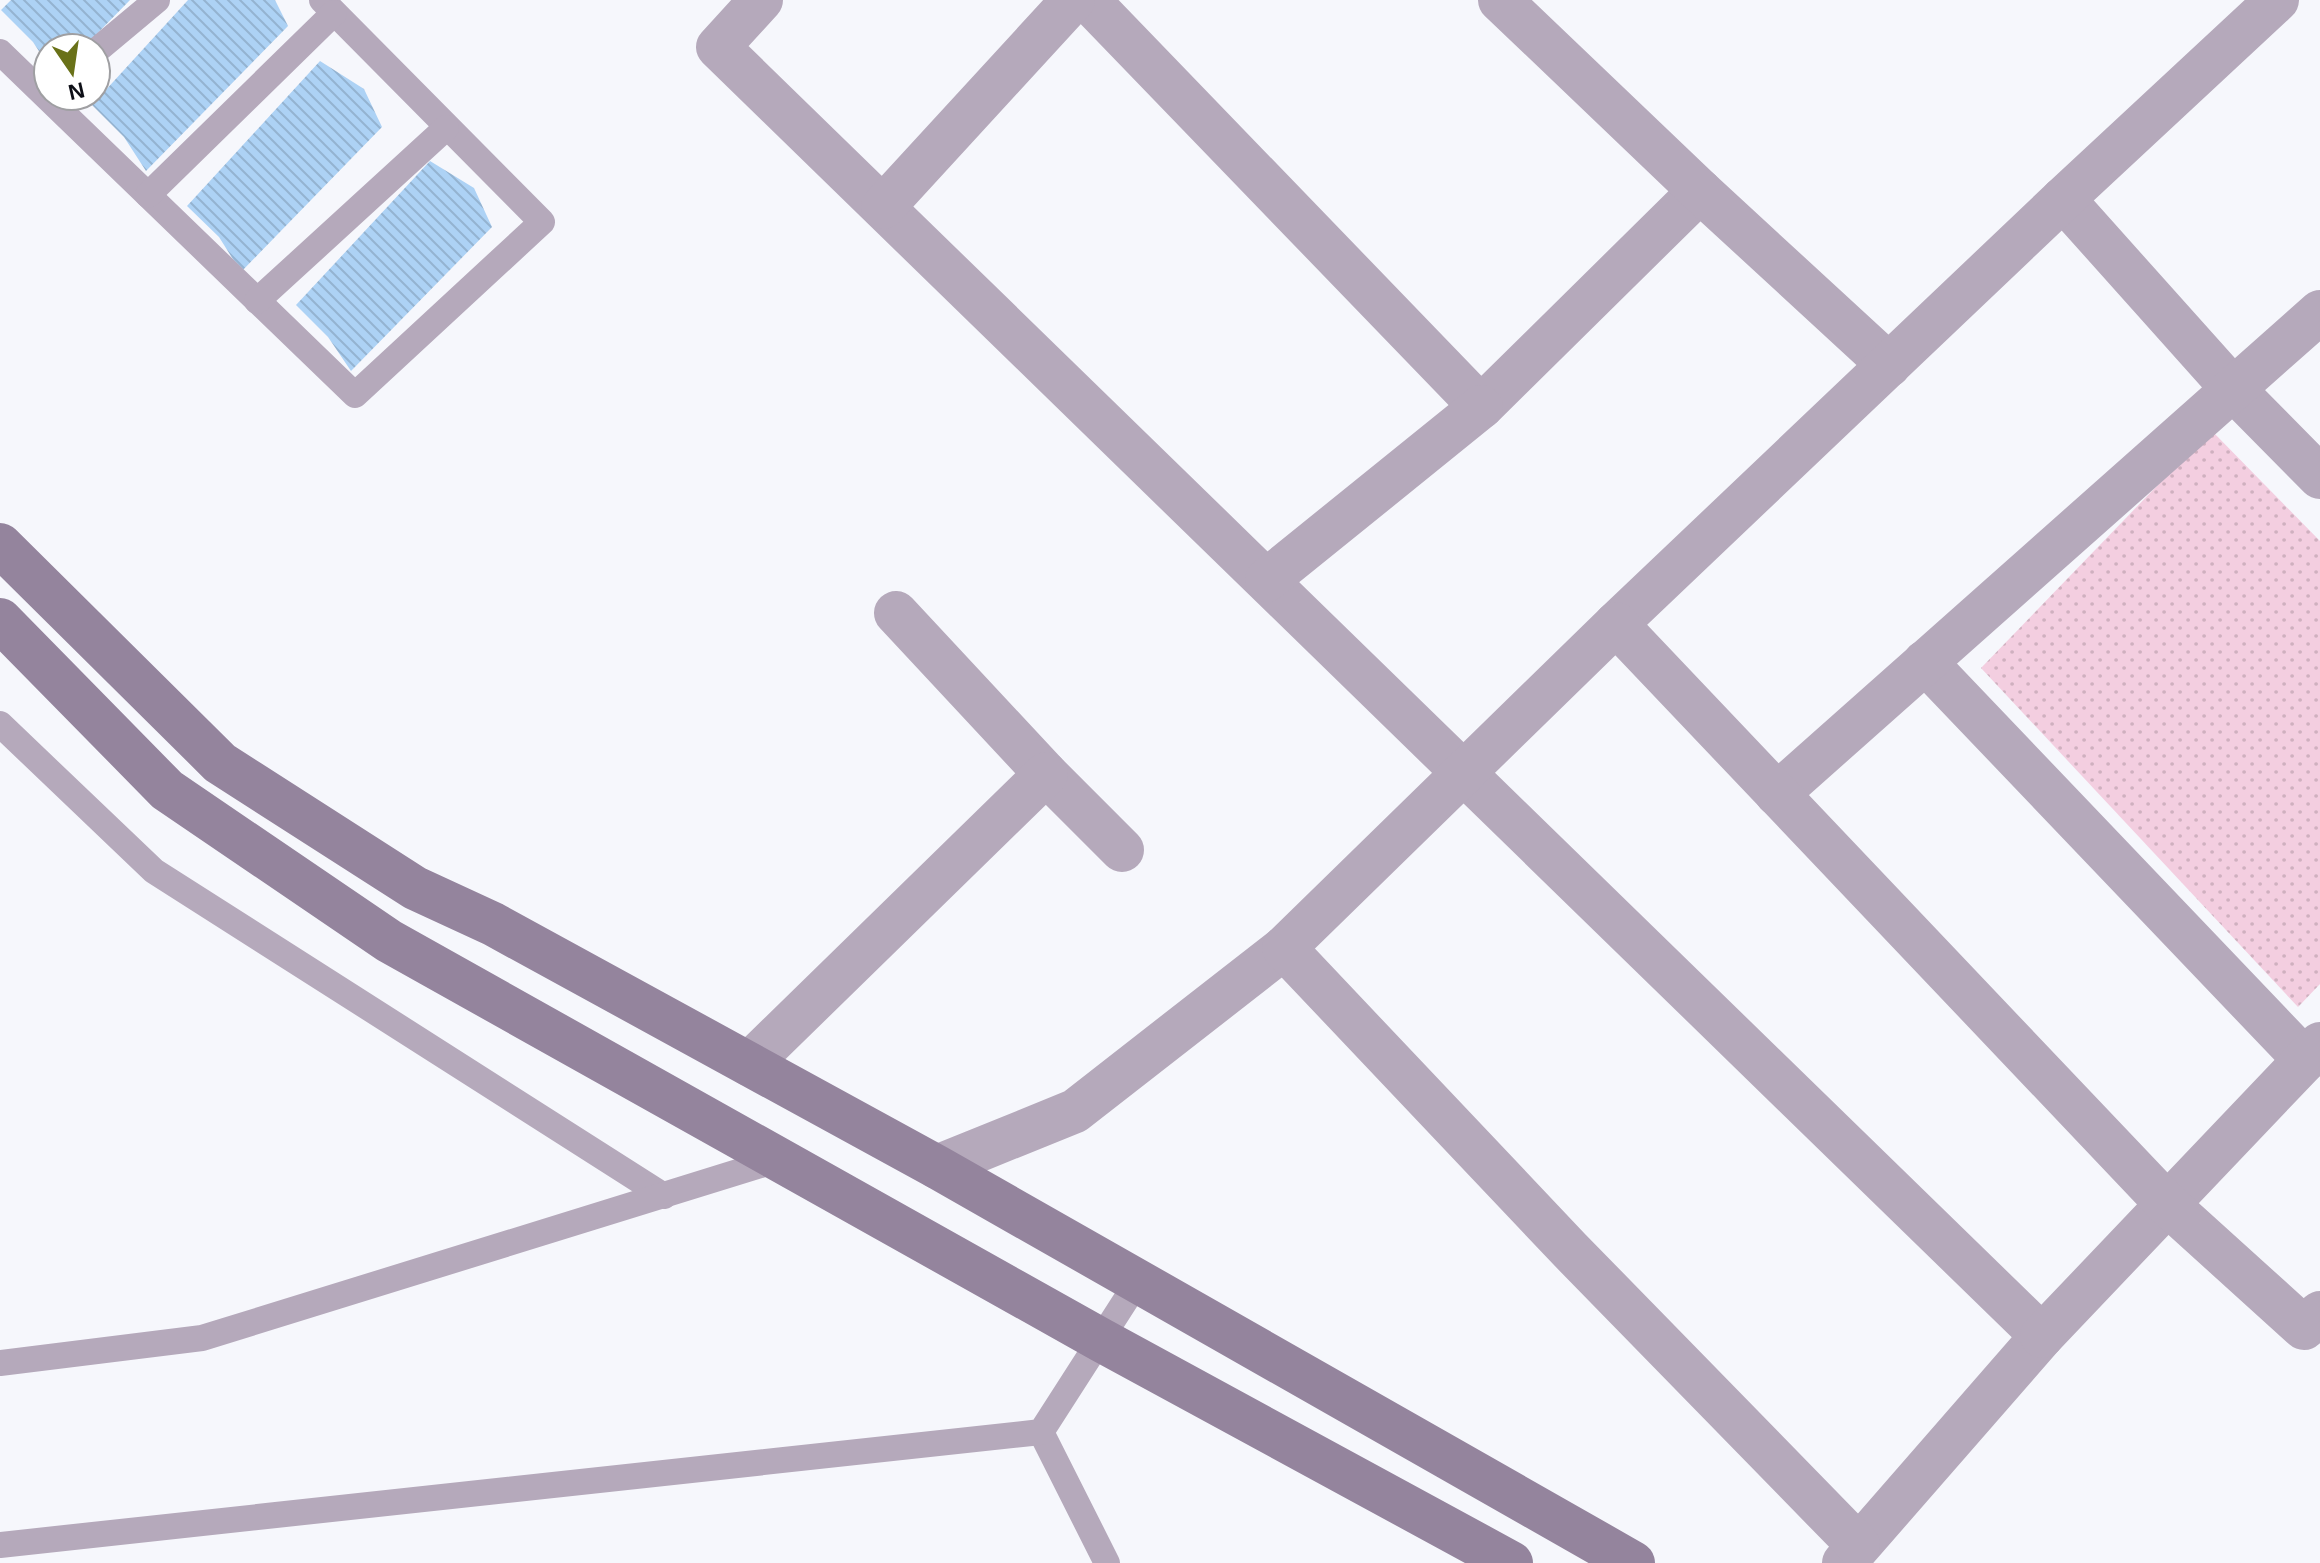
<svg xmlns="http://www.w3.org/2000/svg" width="2320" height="1563" viewBox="0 0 2320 1563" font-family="Arial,sans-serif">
  <defs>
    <pattern id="green-dots" width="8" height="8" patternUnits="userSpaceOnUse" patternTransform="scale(2)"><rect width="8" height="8" fill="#f3cee0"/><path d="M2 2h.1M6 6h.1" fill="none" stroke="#cfb0bf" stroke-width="1.8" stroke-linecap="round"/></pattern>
    <pattern id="building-back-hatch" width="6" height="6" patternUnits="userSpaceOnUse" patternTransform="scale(2)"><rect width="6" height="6" fill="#add2f5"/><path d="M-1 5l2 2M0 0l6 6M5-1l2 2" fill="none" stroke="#94b3d1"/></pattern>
  </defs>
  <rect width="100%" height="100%" fill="#f6f7fc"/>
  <path fill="url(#green-dots)" d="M2211,430L2320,541V984L2298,1007L1981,668Z"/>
  <g fill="url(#building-back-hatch)">
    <path d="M11,0H130L83,48H48V65L33,42L1,10Z"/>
    <path d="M188,0H275L288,26L146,171L124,137L92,105Z"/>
    <path d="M320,61L364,89L382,127L241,272L219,237L187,206Z"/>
    <path d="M430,161L474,188L492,227L351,371L328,337L296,305Z"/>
  </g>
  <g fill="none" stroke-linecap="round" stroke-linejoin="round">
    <g stroke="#b5a9bb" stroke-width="26">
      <path d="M96,51L157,0"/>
      <path d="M0,52L355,395L542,222L322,0"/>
      <path d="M148,195L334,13"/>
      <path d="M257,301L446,128"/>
      <path d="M0,724L154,871L664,1196"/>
      <path d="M0,1363L202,1338L780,1159"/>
      <path d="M1041,1432L1107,1563"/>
      <path d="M0,1545L1041,1432L1138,1281"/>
    </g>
    <g stroke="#b5a9bb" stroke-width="44">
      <path d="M761,0L718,47L2042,1336L1844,1563"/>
      <path d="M1088,0L1481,407L1700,191"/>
      <path d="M1500,0L1700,191L1889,365"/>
      <path d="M2063,199L2233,389L2320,477"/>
      <path d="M883,207L1073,0"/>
      <path d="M1267,580L1481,407"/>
      <path d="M896,613L1046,774L1122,850"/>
      <path d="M1616,624L2063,199L2277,0"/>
      <path d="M1925,662L2305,1060"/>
      <path d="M1777,794L2320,312"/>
      <path d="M749,1064L1046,774"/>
      <path d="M937,1167L1075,1111L1284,948"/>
      <path d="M2042,1336L2320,1044"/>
      <path d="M1858,1545L1569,1249L1284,948L1616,624L2167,1204L2304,1328L2320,1313"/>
    </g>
    <g stroke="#94849d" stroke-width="44">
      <path d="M0,545L220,763L415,888L493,924L937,1167L1633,1563"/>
      <path d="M0,620L167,790L389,941L1101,1340L1511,1563"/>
    </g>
  </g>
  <g transform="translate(72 72) rotate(167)"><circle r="38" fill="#ffffff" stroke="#9f9fa2" stroke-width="2"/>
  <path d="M0-6L14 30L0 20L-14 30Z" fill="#697118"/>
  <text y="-12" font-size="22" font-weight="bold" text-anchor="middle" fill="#0e0f17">N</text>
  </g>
</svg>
